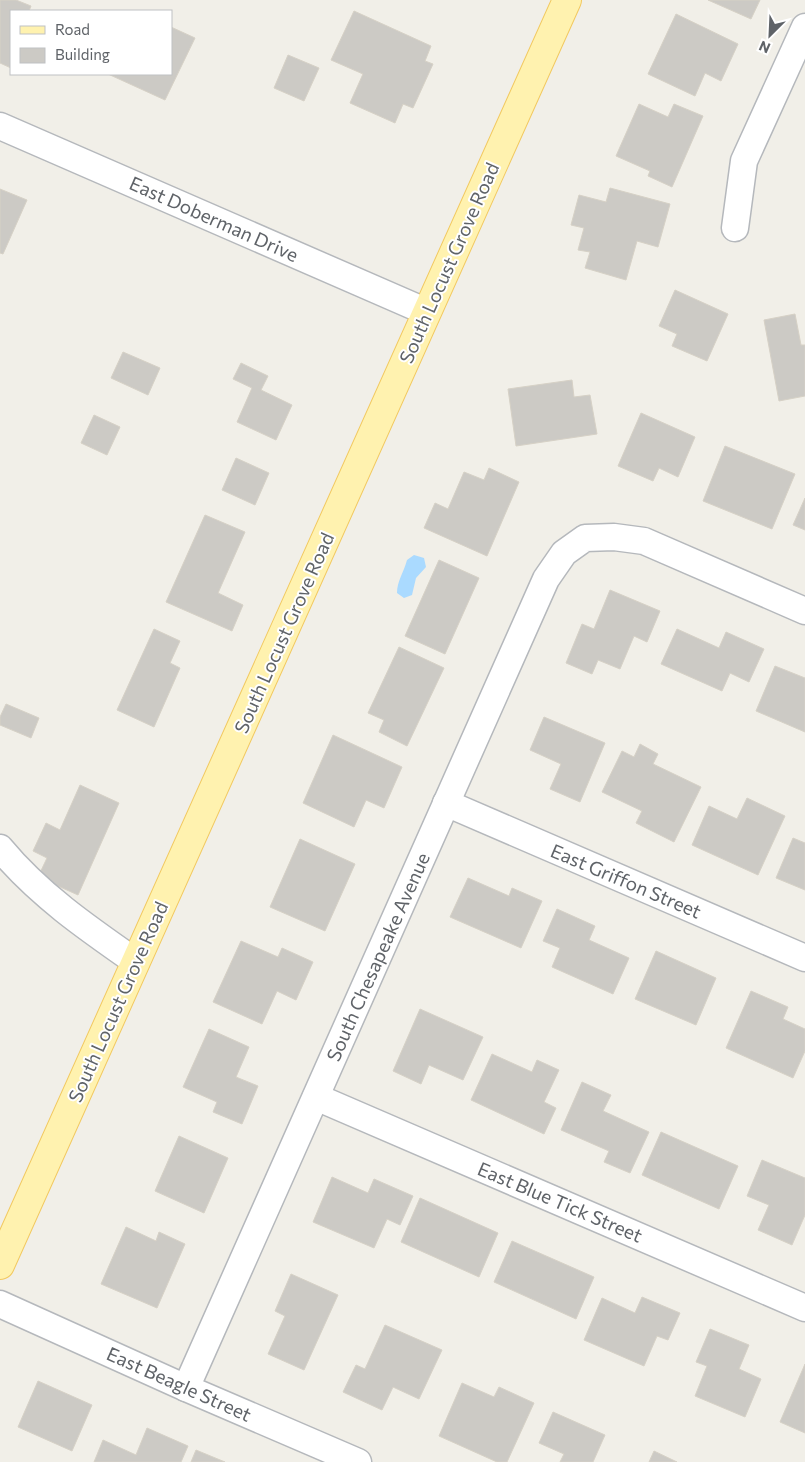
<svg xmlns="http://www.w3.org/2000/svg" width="805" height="1462" viewBox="0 0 805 1462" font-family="Commissioner,sans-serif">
  <rect width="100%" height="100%" fill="#f1efe8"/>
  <path fill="#aadaff" d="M414,555L424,558L426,567L416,578L412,595L404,598L397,593C397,581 404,572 407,560Z"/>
  <g fill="#cccac5" stroke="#d6d1c6">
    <path d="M0,0H16L31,6L29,11H11V68L0,63Z"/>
    <path d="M708,0H760L751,19Z"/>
    <path d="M354,11L431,46L425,61L433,64L413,108L403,104L395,123L350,103L363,74L331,60Z"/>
    <path d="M676,14L738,44L721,81L705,73L695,96L648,74Z"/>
    <path d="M171,27L195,38L165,100L108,74H171Z"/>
    <path d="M288,55L319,68L304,101L274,88Z"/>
    <path d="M639,104L668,117L674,104L703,116L672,187L648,176L650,171L616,156Z"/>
    <path d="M610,188L670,204L658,247L637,241L626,280L585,268L590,252L578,250L584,228L571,225L579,195L606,202Z"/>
    <path d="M0,189L27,200L3,254L0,253Z"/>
    <path d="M675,290L728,314L707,361L672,346L677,334L659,326Z"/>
    <path d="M795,314L801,345H805V396L779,401L764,320Z"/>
    <path d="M123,352L160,368L148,395L111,378Z"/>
    <path d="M241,363L268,376L261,390L292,405L276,440L237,422L252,388L233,379Z"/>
    <path d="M572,380L574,397L590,395L597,434L516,446L508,389Z"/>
    <path d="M641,413L695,437L678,477L659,468L653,481L618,466Z"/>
    <path d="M94,415L120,427L107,455L81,443Z"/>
    <path d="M725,446L795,474L772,529L703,501Z"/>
    <path d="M236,458L269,473L255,505L222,490Z"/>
    <path d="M489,468L519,482L487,556L424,528L435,503L448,509L464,472L484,480Z"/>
    <path d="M805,498V530L793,525Z"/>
    <path d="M205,515L245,532L218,593L243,605L232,631L166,602Z"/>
    <path d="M439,560L479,578L445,654L405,636Z"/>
    <path d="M610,590L660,611L647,642L634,636L620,669L598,660L592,674L566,663L582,624L594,629Z"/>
    <path d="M154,629L180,641L170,663L180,668L154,727L117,710Z"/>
    <path d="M677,629L719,648L726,632L764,649L749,682L730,673L722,691L661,664Z"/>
    <path d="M399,647L444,668L407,746L379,732L384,720L368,713Z"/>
    <path d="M775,666L805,678V732L756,711Z"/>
    <path d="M6,704L39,718L31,738L0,725V717Z"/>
    <path d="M544,717L605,743L580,802L550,789L561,764L530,750Z"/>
    <path d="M333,735L402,767L384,808L366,800L354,827L303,803Z"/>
    <path d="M640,744L658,754L653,764L701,787L674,842L636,823L642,811L602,792L622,751L634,757Z"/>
    <path d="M80,785L119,803L78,895L38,877L47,858L33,851L46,823L60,830Z"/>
    <path d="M747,798L785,816L758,875L692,845L709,806L737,819Z"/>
    <path d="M793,838L805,843V890L776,878Z"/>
    <path d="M300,839L355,864L325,931L270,907Z"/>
    <path d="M468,878L509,896L512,888L542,901L521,948L450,917Z"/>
    <path d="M557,909L595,926L589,940L629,958L613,994L552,967L560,948L543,941Z"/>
    <path d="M241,941L278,957L282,948L313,962L296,1000L277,991L262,1024L213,1002Z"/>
    <path d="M656,951L716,978L696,1025L635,999Z"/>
    <path d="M751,991L788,1007L783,1019L805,1029V1051L793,1078L726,1048Z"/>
    <path d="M420,1009L483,1037L463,1080L429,1065L421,1084L393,1071Z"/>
    <path d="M209,1029L249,1047L236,1077L258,1086L242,1124L213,1112L217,1102L183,1087Z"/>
    <path d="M492,1054L532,1072L537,1060L559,1070L544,1102L556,1108L544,1134L471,1100Z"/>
    <path d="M582,1082L611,1095L603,1111L649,1132L630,1173L604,1162L609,1151L561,1130Z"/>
    <path d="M661,1132L738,1166L719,1209L642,1175Z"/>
    <path d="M179,1136L228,1158L204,1213L155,1191Z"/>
    <path d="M762,1160L805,1178V1215L792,1245L758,1230L769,1205L747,1196Z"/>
    <path d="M332,1177L368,1193L374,1179L413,1196L400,1225L387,1219L374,1248L313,1222Z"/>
    <path d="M420,1198L498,1233L479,1277L401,1242Z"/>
    <path d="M126,1227L156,1241L159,1232L185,1244L157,1308L101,1284Z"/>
    <path d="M512,1241L594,1277L576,1319L494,1282Z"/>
    <path d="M291,1274L338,1295L304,1370L268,1354L285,1316L275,1311Z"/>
    <path d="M642,1297L680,1313L668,1340L657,1336L644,1366L584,1340L602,1298L635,1313Z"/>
    <path d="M385,1325L442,1350L419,1399L393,1387L382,1410L343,1392L356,1365L365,1369Z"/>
    <path d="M710,1329L749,1345L739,1369L761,1379L745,1417L695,1396L707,1366L696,1362Z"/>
    <path d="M805,1364V1433L780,1422Z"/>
    <path d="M38,1381L92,1405L72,1451L18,1427Z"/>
    <path d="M462,1383L494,1397L499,1387L534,1403L507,1462H497L439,1436Z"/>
    <path d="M553,1412L605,1435L593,1462H560L564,1454L539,1443Z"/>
    <path d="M147,1428L188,1446L181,1462H94L103,1440L136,1455Z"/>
    <path d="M196,1450L225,1462H191Z"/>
    <path d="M654,1451L677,1462H649Z"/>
  </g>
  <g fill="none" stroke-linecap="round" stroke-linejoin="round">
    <g stroke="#b5b8bc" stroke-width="29">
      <g id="minor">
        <path d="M0,126L427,312"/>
        <path d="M735,228L744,161L805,27"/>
        <path d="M446,803L805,958"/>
        <path d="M0,848C38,894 87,928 136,962"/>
        <path d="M316,1097L805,1308"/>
        <path d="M0,1304L186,1388L358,1462"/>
        <path d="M186,1388L546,579L564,553L585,538L614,537L644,541L805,611"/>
      </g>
    </g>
    <g stroke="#f2c960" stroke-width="30">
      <path id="major" d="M0,1265L567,0"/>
    </g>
    <use href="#minor" stroke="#fff" stroke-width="26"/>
    <use href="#major" stroke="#fff2af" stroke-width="28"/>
  </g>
  <g text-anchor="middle" stroke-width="4" stroke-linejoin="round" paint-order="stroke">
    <g font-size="19" fill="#5f6368" stroke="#fff">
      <text transform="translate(214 219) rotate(24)" y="7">East Doberman Drive</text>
      <text transform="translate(449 263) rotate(-66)" y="7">South Locust Grove Road</text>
      <text transform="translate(284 633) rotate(-66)" y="7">South Locust Grove Road</text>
      <text transform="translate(626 881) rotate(23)" y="7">East Griffon Street</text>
      <text transform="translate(378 957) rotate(-66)" y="7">South Chesapeake Avenue</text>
      <text transform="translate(118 1002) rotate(-66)" y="7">South Locust Grove Road</text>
      <text transform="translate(560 1202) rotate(23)" y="7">East Blue Tick Street</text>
      <text transform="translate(179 1384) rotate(24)" y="7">East Beagle Street</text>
    </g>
  </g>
  <rect x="10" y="10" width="162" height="65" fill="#ffffff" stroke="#bfc1c3"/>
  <rect x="20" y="26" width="25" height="8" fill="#fff2af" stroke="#bfc1c3"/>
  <text x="55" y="35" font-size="15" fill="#5f6368">Road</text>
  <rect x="20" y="48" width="25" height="15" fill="#cccac5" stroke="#bfc1c3"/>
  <text x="55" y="60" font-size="15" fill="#5f6368">Building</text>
  <g transform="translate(770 35) rotate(204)" stroke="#ffffff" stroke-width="4" paint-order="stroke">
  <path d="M0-4L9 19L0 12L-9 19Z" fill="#5f6368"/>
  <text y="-8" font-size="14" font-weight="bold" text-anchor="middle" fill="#5f6368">N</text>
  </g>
</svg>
